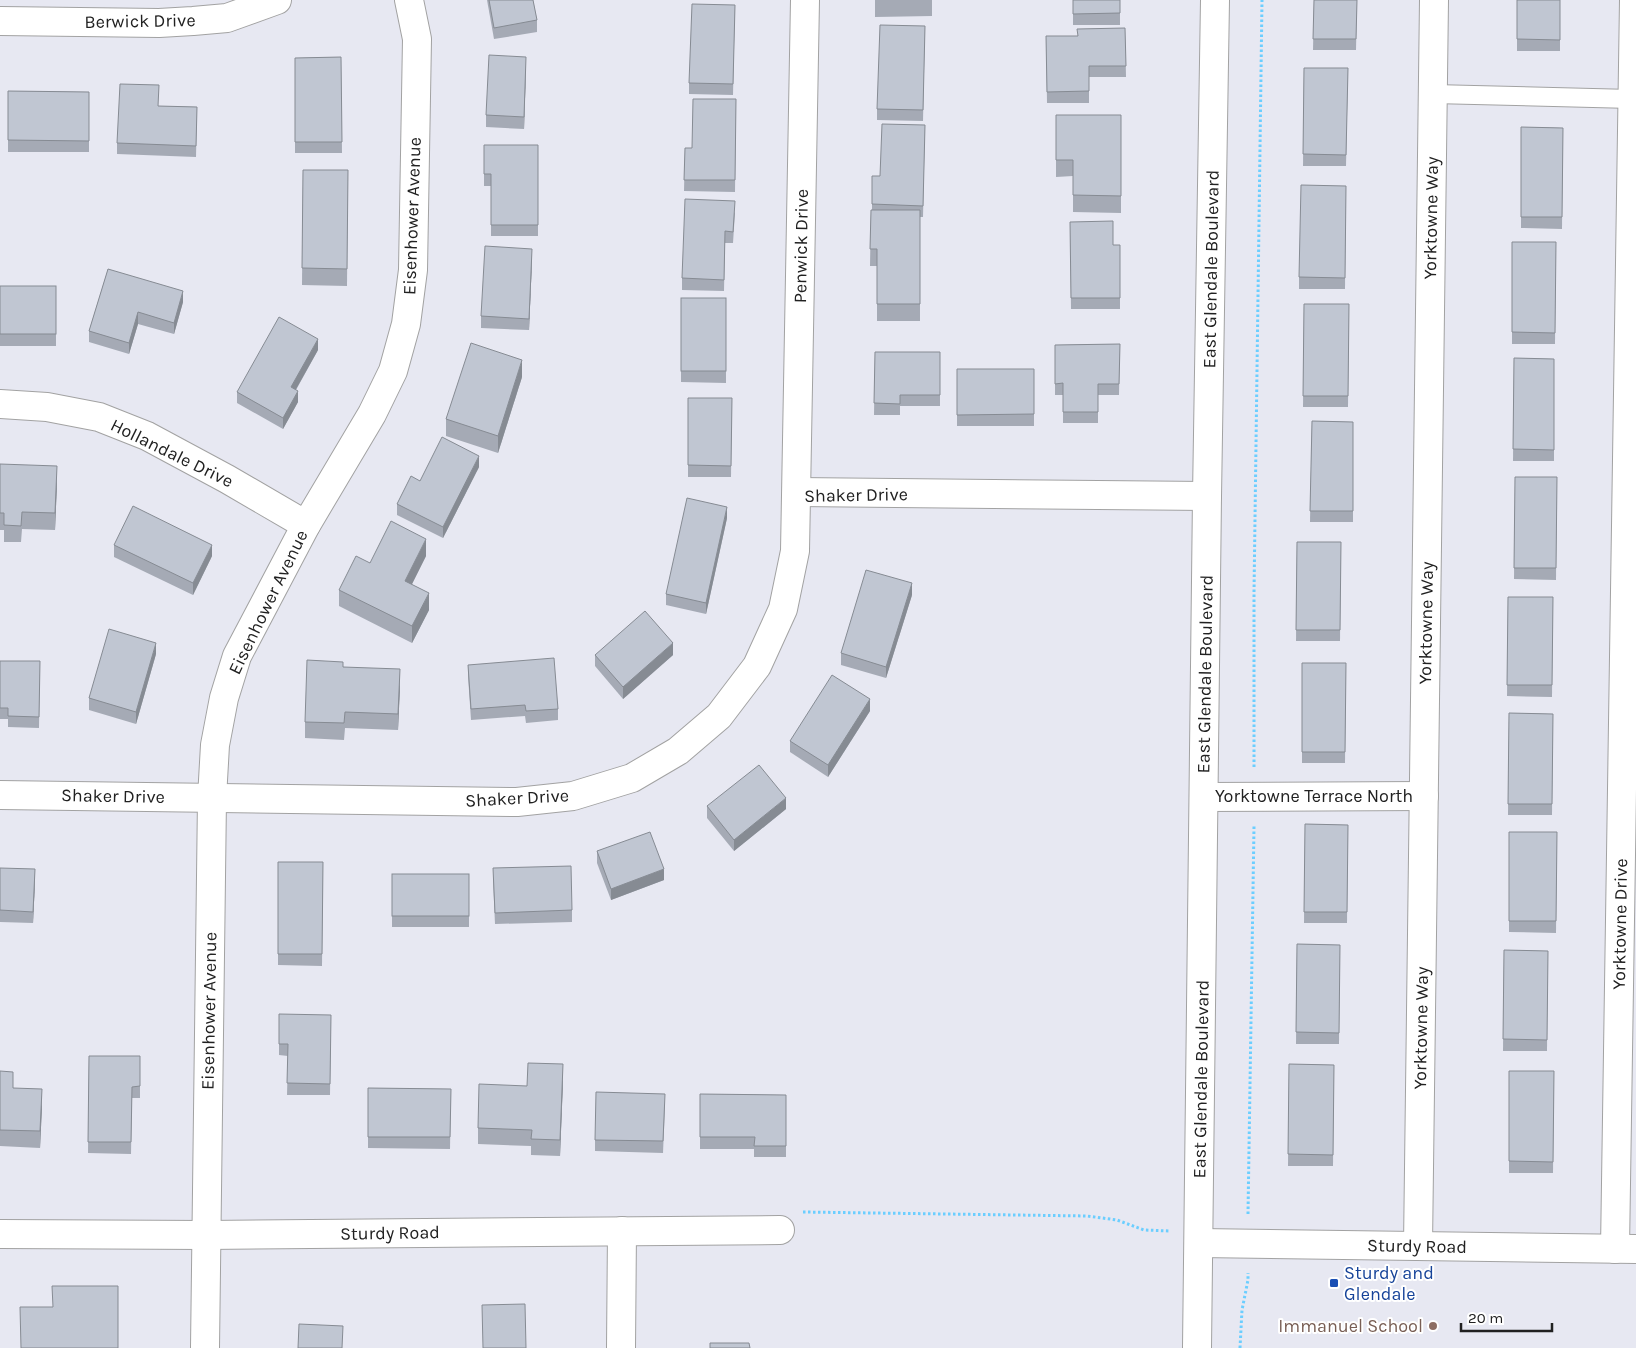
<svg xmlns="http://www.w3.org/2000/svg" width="1636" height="1348" viewBox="0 0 1636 1348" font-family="Karla,sans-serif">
  <rect width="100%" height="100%" fill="#e7e8f2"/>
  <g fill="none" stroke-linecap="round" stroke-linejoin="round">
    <g stroke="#a2a2a2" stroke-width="20">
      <path id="service" d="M1433,94L1632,99"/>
    </g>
    <g stroke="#a2a2a2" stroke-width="30">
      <g id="minor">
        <path d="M0,21L159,23L193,21L227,18L277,0"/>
        <path d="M0,404L47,407L99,417L147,436L227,479L306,525"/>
        <path d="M797,492L1207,496"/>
        <path d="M0,795L517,802L573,796L632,778L678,751L719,716L757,666L783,609L795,551L805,0"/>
        <path d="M1204,797L1424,796"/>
        <path d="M0,1234L206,1235L780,1230"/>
        <path d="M1418,1246L1434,0"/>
        <path d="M1615,1249L1634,0"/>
        <path d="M205,1348L212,798L215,745L224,698L237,656L306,525L372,414L393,371L406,324L413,270L417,39L409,0"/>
        <path d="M621,1348L622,1231"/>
      </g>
    </g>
    <g stroke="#a2a2a2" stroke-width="30">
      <g id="tertiary">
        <path d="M1199,1243L1636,1249"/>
        <path d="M1197,1348L1207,496L1215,0"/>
      </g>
    </g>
    <g stroke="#6bceff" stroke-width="3" stroke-dasharray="2.5 2.5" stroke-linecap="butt">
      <path d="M1254,767V593L1262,0"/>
      <path d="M803,1212L1087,1216L1117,1220L1144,1230L1170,1231"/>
      <path d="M1248,1214L1254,826"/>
      <path d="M1240,1348L1242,1310L1248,1280V1273"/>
    </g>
    <use href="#service" stroke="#fff" stroke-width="18"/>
    <use href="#minor" stroke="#fff" stroke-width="28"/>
    <use href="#tertiary" stroke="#fff" stroke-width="28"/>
  </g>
  <g fill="#a5aab5">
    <path d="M487,0H533L537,20V32L494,39Z"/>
    <path d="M875,0H932V16L875,17Z"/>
    <rect x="1073" y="0" width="47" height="25"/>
    <path d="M1314,0H1357L1356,50H1313Z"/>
    <rect x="1517" y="0" width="43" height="51"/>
    <path d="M735,5L733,95L689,94V83Z"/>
    <path d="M925,26L923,121L877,120V109Z"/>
    <path d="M1125,28L1126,77H1089V103H1047L1046,36H1077Z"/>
    <path d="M341,57L342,153H295V58Z"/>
    <path d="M526,68L524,129L486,127V115Z"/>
    <path d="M1304,68H1348L1346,166H1303Z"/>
    <path d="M8,91L89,92V152H8Z"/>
    <path d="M736,99L735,192L684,191L685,148H692Z"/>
    <path d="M159,106L197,107L196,157L117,154V143Z"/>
    <path d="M1056,115H1121V213L1073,212V176L1056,177Z"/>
    <path d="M925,125L923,217H920V321H877V266H870L871,210H872V176H880Z"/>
    <path d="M1521,127L1563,128L1562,229L1521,228Z"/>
    <path d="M484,145H538V236H491V186H484Z"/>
    <path d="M303,170H348L347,286L302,285Z"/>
    <path d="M1346,186L1345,289H1299V277Z"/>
    <path d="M735,212L733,243H725L724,291L682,290V278Z"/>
    <path d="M1070,222L1113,245H1120V309H1071Z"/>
    <path d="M1512,242H1556L1555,344H1512Z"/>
    <path d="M532,260L529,330L481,328V316Z"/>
    <path d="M108,269L183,302L174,334L138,324L129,354L89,342V331Z"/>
    <rect x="0" y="286" width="56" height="60"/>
    <path d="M681,298H726V383L681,382Z"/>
    <path d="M1304,304H1349L1348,407H1303Z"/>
    <path d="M1120,344L1119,395H1098V423H1063V395H1055V345Z"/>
    <path d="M318,350L296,390L298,402L283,429L237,403V392Z"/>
    <path d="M875,352H940V406H900V415H874Z"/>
    <path d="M1514,358L1554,359V461H1513Z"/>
    <rect x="957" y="369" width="77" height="57"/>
    <path d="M522,377L498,453L446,436V419Z"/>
    <path d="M688,398H732L731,477H688Z"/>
    <path d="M1312,421L1353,422V522H1310Z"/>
    <path d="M0,464L57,483L55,530L22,529L21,542H4V530H0Z"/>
    <path d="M479,467L443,538L397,515V504L420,481Z"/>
    <path d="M1515,477H1557L1556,580L1514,579Z"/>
    <path d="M727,518L706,614L666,605V594Z"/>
    <path d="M1297,542H1341L1340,641H1296Z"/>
    <path d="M114,545L212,556L193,595L114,557Z"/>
    <path d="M426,556L412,584L429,610L412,643L339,606V590L370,563Z"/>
    <path d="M912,595L886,678L841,665V653Z"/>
    <path d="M1508,597H1553L1552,697L1507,696Z"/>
    <path d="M156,654L136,724L89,710V698Z"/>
    <path d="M595,655H673L623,699L595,666Z"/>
    <path d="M0,661H40L39,728L8,727V719H0Z"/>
    <path d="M1302,663H1346L1345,763H1302Z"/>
    <path d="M468,665L558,709V720L526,723L525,716L471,720L468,676Z"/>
    <path d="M343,667L400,686L398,730L345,728L344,740L305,738V722Z"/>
    <path d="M870,711L828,777L790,752V741Z"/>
    <path d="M1509,713L1553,714L1552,815H1508Z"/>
    <path d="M707,806L786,809L734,851L707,818Z"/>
    <path d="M1305,824L1348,825L1347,923H1304Z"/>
    <path d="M1509,832H1557L1556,933L1509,932Z"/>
    <path d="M597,851L664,880L611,900L597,863Z"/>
    <path d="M278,862H323L322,966L278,965Z"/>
    <path d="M0,868L35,881L33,923L0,922Z"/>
    <rect x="392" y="874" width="77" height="53"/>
    <path d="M493,879L572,910V922L495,924Z"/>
    <path d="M1297,944L1340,945L1339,1044H1296Z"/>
    <path d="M1504,950L1548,951L1547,1051H1503Z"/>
    <path d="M331,1015L330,1095H287L288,1056L279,1055V1044Z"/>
    <path d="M89,1056H140V1098H132L131,1154L88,1153Z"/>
    <path d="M1289,1064L1334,1065L1333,1166H1288Z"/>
    <path d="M0,1071L13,1088L42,1106L40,1148L0,1146Z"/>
    <path d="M1509,1071H1554L1553,1173H1509Z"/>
    <path d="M563,1081L560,1156L531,1155V1146L478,1144V1128L527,1086Z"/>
    <path d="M368,1088L451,1089L450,1149L368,1148Z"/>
    <path d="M700,1094L786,1095V1157H754V1149H700Z"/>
    <path d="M665,1105L663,1153L595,1151V1140Z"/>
  </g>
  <g fill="#868b93">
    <path d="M526,57V68L524,129V117Z"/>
    <path d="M532,249V260L529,330V319Z"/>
    <path d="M183,291V302L174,334V323Z"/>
    <path d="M138,312V324L129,354V343Z"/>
    <path d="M318,339V350L291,398V387Z"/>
    <path d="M522,360V377L498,453V436Z"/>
    <path d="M298,391V402L283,429V418Z"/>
    <path d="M479,456V467L443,538V527Z"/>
    <path d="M57,466V483L55,530V513Z"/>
    <path d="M727,507V518L706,614V603Z"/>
    <path d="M426,539V556L405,598V581Z"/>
    <path d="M212,545V556L193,595V583Z"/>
    <path d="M912,583V595L886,678V667Z"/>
    <path d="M429,593V610L412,643V626Z"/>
    <path d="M156,643V654L136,724V712Z"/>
    <path d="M673,643V655L623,699V687Z"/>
    <path d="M400,669V686L398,730V714Z"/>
    <path d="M870,699V711L828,777V765Z"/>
    <path d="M786,798V809L734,851V840Z"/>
    <path d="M35,869V881L33,923V912Z"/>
    <path d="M664,869V880L611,900V889Z"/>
    <path d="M563,1064V1081L560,1156V1140Z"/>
    <path d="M42,1089V1106L40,1148V1131Z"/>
  </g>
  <g fill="#c0c6d2" stroke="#868b93">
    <path d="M489,0H533L537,20L494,28Z"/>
    <path d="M1073,0H1120V13L1073,14Z"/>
    <path d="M1314,0H1357L1356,39H1313Z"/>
    <path d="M1517,0H1560V40L1517,39Z"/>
    <path d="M692,4L735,5L733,84L689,83Z"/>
    <path d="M880,25L925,26L923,110L877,109Z"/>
    <path d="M1125,28L1126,66H1089V91L1047,92L1046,36H1078L1077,29Z"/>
    <path d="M489,55L526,57L524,117L486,115Z"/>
    <path d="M341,57L342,142H295V58Z"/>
    <path d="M1304,68H1348L1346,155L1303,154Z"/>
    <path d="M120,84L159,85L158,106L197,107L196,146L117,143Z"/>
    <path d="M8,91L89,92V141L8,140Z"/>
    <path d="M693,99H736L735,180H684L685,148H692Z"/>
    <path d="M1056,115H1121V196L1073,195V160H1056Z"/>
    <path d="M882,124L925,125L923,206L872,204V176H880Z"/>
    <path d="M1521,127L1563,128L1562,217H1521Z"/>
    <path d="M484,145H538V225H491V174H484Z"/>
    <path d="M303,170H348L347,269L302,268Z"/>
    <path d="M1301,185L1346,186L1345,278L1299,277Z"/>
    <path d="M685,199L735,201L733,232L725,231L724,280L682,278Z"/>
    <path d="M871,210H920V304H877V249H870Z"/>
    <path d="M1113,221V245H1120V298H1071L1070,222Z"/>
    <path d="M1512,242H1556L1555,333L1512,332Z"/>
    <path d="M485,246L532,249L529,319L481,316Z"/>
    <path d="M108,269L183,291L174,323L138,312L129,343L89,331Z"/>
    <rect x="0" y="286" width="56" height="48"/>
    <rect x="681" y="298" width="45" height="73"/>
    <path d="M1304,304H1349L1348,396H1303Z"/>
    <path d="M279,317L318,339L291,387L298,391L283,418L237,392Z"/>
    <path d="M471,343L522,360L498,436L446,419Z"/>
    <path d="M1120,344L1119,384H1098V412H1063V383L1055,384V345Z"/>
    <path d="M875,352H940V395H900V404L874,403Z"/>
    <path d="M1514,358L1554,359V450L1513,449Z"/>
    <path d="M957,369H1034V414L957,415Z"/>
    <path d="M688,398H732L731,466L688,465Z"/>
    <path d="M1312,421L1353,422V511H1310Z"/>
    <path d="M442,437L479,456L443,527L397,504L411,476L420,481Z"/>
    <path d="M0,464L57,466L55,513L22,512L21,526L4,525V513H0Z"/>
    <path d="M1515,477H1557L1556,568H1514Z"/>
    <path d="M687,498L727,507L706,603L666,594Z"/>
    <path d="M133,506L212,545L193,583L114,545Z"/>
    <path d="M391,521L426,539L405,581L429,593L412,626L339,590L356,556L370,563Z"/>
    <path d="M1297,542H1341L1340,630H1296Z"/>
    <path d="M866,570L912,583L886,667L841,653Z"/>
    <path d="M1508,597H1553L1552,685H1507Z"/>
    <path d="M645,611L673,643L623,687L595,655Z"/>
    <path d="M109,629L156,643L136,712L89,698Z"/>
    <path d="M554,658L558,709L526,711L525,705L471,709L468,665Z"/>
    <path d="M307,660L343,662V667L400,669L398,714L345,712L344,723L305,722Z"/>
    <path d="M0,661H40L39,717L8,716V708H0Z"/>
    <path d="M1302,663H1346L1345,752H1302Z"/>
    <path d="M832,675L870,699L828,765L790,741Z"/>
    <path d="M1509,713L1553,714L1552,804H1508Z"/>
    <path d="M759,765L786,798L734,840L707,806Z"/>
    <path d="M1305,824L1348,825L1347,912H1304Z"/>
    <path d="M650,832L664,869L611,889L597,851Z"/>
    <path d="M1509,832H1557L1556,921H1509Z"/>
    <path d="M278,862H323L322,954H278Z"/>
    <path d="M571,866L572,910L495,913L493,868Z"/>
    <path d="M0,868L35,869L33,912L0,910Z"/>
    <rect x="392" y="874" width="77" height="42"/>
    <path d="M1297,944L1340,945L1339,1033L1296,1032Z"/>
    <path d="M1504,950L1548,951L1547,1040L1503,1039Z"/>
    <path d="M279,1014L331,1015L330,1084L287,1083L288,1044H279Z"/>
    <path d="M89,1056H140V1086L132,1087L131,1142H88Z"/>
    <path d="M528,1063L563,1064L560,1140L531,1139L532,1130L478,1128L479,1084L527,1086Z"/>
    <path d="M1289,1064L1334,1065L1333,1155L1288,1154Z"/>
    <path d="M0,1071L13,1072V1088L42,1089L40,1131L0,1130Z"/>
    <path d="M1509,1071H1554L1553,1162L1509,1161Z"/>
    <path d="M368,1088L451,1089L450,1137H368Z"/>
    <path d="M596,1092L665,1094L663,1141L595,1140Z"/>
    <path d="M700,1094L786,1095V1146H754L755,1137H700Z"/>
    <path d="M52,1286H118V1348H21L20,1307H53Z"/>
    <path d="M525,1304L526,1348H483L482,1305Z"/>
    <path d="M299,1324L343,1326L342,1348H298Z"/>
    <path d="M710,1343H749L750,1348H710Z"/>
  </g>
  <rect fill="#1a4fb4" stroke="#fff" stroke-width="2" x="1329" y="1278" width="10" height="10" rx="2.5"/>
  <circle fill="#8d6e63" stroke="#fff" stroke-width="2" cx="1433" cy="1326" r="5"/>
  <g text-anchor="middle" stroke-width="4" stroke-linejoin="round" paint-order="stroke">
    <g font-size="18" fill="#212121" stroke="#fff">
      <text transform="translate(140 21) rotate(-1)" y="6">Berwick Drive</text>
      <text transform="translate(412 216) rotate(-88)" y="6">Eisenhower Avenue</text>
      <text transform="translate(1431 218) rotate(-89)" y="6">Yorktowne Way</text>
      <text transform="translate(801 246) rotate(-89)" y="6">Penwick Drive</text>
      <text transform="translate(1211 269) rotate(-89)" y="6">East Glendale Boulevard</text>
      <text transform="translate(172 453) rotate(26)" y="6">Hollandale Drive</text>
      <text transform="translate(856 495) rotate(-1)" y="6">Shaker Drive</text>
      <text transform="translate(268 602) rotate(-64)" y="6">Eisenhower Avenue</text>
      <text transform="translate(1426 623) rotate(-89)" y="6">Yorktowne Way</text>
      <text transform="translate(1205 674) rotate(-89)" y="6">East Glendale Boulevard</text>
      <text transform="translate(113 796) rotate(1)" y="6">Shaker Drive</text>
      <text x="1314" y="802">Yorktowne Terrace North</text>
      <text transform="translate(517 798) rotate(-3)" y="6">Shaker Drive</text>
      <text transform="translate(1620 924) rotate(-89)" y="6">Yorktowne Drive</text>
      <text transform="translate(209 1011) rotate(-89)" y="6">Eisenhower Avenue</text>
      <text transform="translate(1421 1028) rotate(-89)" y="6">Yorktowne Way</text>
      <text transform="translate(1201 1079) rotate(-89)" y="6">East Glendale Boulevard</text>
      <text transform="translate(390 1233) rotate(-1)" y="6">Sturdy Road</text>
      <text transform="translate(1417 1246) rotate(1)" y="6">Sturdy Road</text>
    </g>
    <g font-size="18" fill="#164399" stroke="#fff" text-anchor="start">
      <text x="1344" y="1279">Sturdy and<tspan x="1344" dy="21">Glendale</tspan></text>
    </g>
    <g font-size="18" fill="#785e54" stroke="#fff" text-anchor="end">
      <text x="1423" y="1332">Immanuel School</text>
    </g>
  </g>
  <path d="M1461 1323v8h91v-8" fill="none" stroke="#212121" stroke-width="2.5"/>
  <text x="1468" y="1323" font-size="15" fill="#212121" stroke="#ffffff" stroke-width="4" paint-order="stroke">20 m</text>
</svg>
